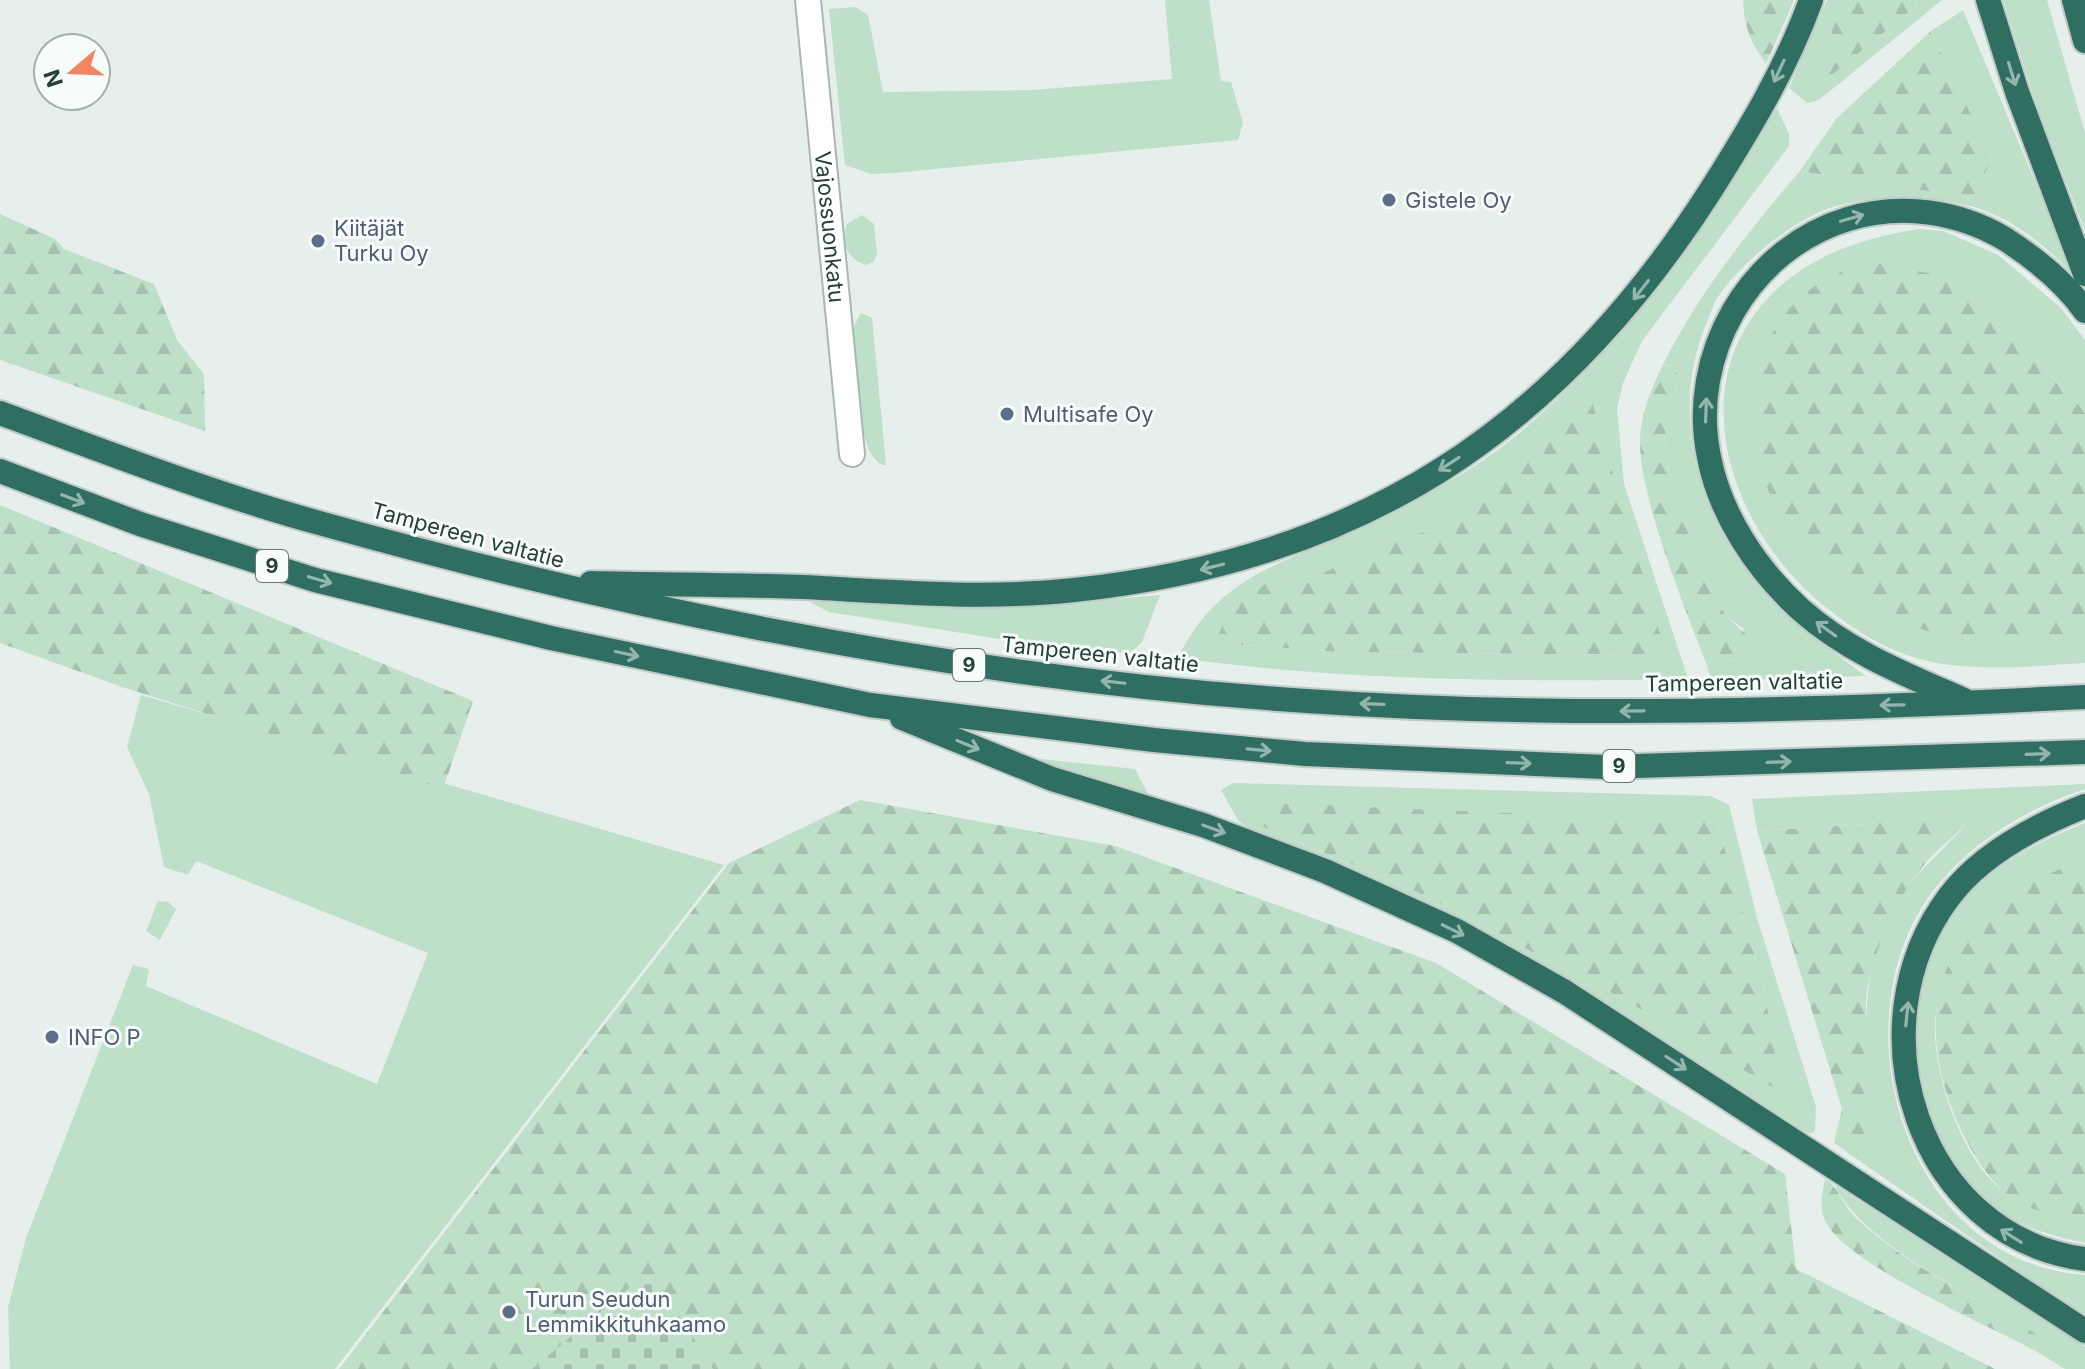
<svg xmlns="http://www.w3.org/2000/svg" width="2085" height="1369" viewBox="0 0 2085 1369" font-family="Inter,sans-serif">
  <defs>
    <pattern id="forest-firs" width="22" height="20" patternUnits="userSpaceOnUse" patternTransform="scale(2)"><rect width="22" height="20" fill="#bfe0c8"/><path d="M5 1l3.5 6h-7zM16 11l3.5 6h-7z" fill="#a4c1ad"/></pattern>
    <pattern id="cemetery-stones" width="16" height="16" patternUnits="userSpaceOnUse" patternTransform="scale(2)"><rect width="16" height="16" fill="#bfe0c8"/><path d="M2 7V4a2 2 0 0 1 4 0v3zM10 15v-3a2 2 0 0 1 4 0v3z" fill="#a4c1ad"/></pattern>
  </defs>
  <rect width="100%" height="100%" fill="#e6efeb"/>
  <g fill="#bfe0c8" fill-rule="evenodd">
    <path d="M1165,0H1209L1221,81L1231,82L1243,123L1238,140L894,173L871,174L845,165L829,9L855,7L868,15L883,92L1032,90L1172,79Z"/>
    <path d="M1827,0H1841L1817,87L1915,7L1917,0H1942L1819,100L1807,103L1789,88Z"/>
    <path d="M2003,0H2047L2085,133V230L2040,116Z"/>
    <path d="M1963,10L2075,277C2052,252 2026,229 1995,215C1952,195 1885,194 1840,205C1798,215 1744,260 1720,294C1713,303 1710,316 1705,327C1672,408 1695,506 1748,572C1782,615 1822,644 1866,676L1712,681L1706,663L1736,659L1744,629L1727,617L1711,593L1670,479L1664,440L1679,376L1670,364L1663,365C1698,293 1749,231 1800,171L1973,198L1992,158L1931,31Z"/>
    <path d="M1777,108L1789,134V146L1642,341L1623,383L1617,408L1624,484L1688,679C1519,682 1346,681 1178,658C1218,574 1287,562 1365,527C1392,515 1418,499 1445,484C1595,400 1682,244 1777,108ZM1591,402L1662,643L1643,655L1342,652L1216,643L1267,583L1322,574L1380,542L1429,531L1510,477L1572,404Z"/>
    <path d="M862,215L874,224L877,254L873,262L866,265C847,259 841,243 847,224Z"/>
    <path d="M1919,229L1943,231L1998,255L2060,307L2085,340V412L2040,363L1958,286L1771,498C1852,625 1938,655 2085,635V663C2026,666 1961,675 1904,654C1874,643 1846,624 1822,604C1727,526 1676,373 1785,282C1822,251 1872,236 1919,229Z"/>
    <path d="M861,313L872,318L886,465H883C854,453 856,359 853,328Z"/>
    <path d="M1160,595L1142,642L1129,654L1006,640L829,612L810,602L1049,605Z"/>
    <path d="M141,695L724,865L335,1369H10L8,1307L26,1238L133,965L149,969L146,986L377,1084L428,953L196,861L188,875L164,867L149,794L127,747Z"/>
    <path d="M1041,759L1135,769L1148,794L1042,763Z"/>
    <path d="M1233,783L1711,796L1729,805L1757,918L1816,1107L1815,1131L1811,1134L1798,1128L1676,1048L1487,936L1269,839L1239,822L1221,790ZM1717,822L1764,988L1780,1091L1627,1001L1417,892L1263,827Z"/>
    <path d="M2085,784V789C2016,812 1945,857 1912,925C1847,1061 1919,1263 2085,1275V1317L1848,1153L1869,1131C1867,1045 1853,960 1908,886C1926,863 1950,845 1967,822L1958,813L1882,823L1757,831L1752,799Z"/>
    <path d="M2085,823V858C2048,875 2004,894 1975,924C1952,948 1936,992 1935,1025C1933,1074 1963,1163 2004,1191C2025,1206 2060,1215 2085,1216V1243C2053,1236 2021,1228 1995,1208C1903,1140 1889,987 1963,901C1995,863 2040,841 2085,823Z"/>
    <path d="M158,901L168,902L176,909L160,940L146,931Z"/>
    <path d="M1835,1185L2085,1347V1369H2065L2034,1350L2037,1335C1982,1301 1860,1243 1835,1185Z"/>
  </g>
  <g fill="url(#forest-firs)">
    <path d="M1743,0H1794L1766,64C1751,43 1744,27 1743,0Z"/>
    <path d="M1841,0H1917L1915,7L1816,88Z"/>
    <path d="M1931,31L1992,158L1973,198L1800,171L1836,119Z"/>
    <path d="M0,214L55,239L64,249L154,284L177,340L204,374L205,431L0,360Z"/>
    <path d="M1880,263L1942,276L1958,286L2040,363L2085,412V635C2021,644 1955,646 1894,619C1844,596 1794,547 1771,497C1735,418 1752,309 1839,273C1851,267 1867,266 1880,263Z"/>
    <path d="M1670,364L1679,376L1664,440L1670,479L1711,593L1727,617L1746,634L1747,651L1735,659L1706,663C1685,608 1639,497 1640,440C1641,413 1651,388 1663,365Z"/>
    <path d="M1592,402L1663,644L1643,655L1342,652L1215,643L1228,613L1267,583L1322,574L1380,542L1429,531L1510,477L1572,404Z"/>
    <path d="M0,505L473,701L443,789L122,687L0,643Z"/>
    <path d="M860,800L1115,846L1436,963L1785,1174L1796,1269L1995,1369H339L729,863Z"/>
    <path d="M1273,803L1717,822L1764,988L1781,1092L1627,1001L1417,892L1263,827Z"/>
    <path d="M1958,813L1966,815L1967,822C1957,835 1943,844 1932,856C1898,893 1879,937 1868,986C1859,1027 1884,1100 1869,1131C1864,1140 1855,1146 1848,1153L1834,1142L1842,1109L1757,831L1882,823Z"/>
    <path d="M2085,858V1216C2066,1215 2043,1214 2025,1206C1996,1191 1977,1162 1963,1134C1930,1066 1919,984 1976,923C2005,892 2047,875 2085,858Z"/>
    <path d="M1825,1179C1840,1188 1843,1206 1855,1217C1907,1266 1977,1299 2038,1335L2034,1350C1986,1325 1855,1267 1828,1226C1818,1211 1822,1196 1825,1179Z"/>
  </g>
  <path fill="url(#cemetery-stones)" d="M646,1274L653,1275L713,1369H532Z"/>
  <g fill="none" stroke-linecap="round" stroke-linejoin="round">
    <g stroke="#a8b8b2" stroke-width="28">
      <g id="minor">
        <path id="s1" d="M808,0L852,454"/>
      </g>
    </g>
    <g stroke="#c2cac8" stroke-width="28">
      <g id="highway">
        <path d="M1988,0L2017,92L2085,274"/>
        <path d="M2074,0L2085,41"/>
        <path d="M0,413C106,452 213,494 323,524C645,614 973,679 1307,701C1565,719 1827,710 2085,697"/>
        <path d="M0,471L140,524L315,580L551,638L870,705L1154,740L1305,754L1605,767L2085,752"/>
        <path d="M591,583C668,585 745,584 822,588C905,593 991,599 1074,590C1360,560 1556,432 1711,190C1749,130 1787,67 1811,0"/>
        <path d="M1964,700C1907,675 1848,652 1801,610C1757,570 1720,515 1709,457C1688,355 1749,249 1848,219C1901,203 1958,211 2005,239C2036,259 2064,281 2085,311"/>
        <path d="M902,718L1052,779L1203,825L1325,871L1457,931L1565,992L2085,1331"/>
        <path d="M2085,806C2037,825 1981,854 1949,897C1852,1026 1917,1237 2085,1259"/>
      </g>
    </g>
    <use href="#minor" stroke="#fff" stroke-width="24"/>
    <use href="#highway" stroke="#2f6f62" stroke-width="24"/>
  </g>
  <defs><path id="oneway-shaft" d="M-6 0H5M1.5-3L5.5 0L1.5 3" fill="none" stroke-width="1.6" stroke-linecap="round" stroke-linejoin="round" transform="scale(2)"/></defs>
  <g stroke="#93b5ae">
    <use href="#oneway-shaft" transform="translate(1779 71) rotate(115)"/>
    <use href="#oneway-shaft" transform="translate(2012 74) rotate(73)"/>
    <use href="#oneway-shaft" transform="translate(1852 218) rotate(-16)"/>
    <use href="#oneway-shaft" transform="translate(1641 290) rotate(128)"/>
    <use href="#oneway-shaft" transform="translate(1706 410) rotate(-88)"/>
    <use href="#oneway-shaft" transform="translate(1449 464) rotate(147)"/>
    <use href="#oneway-shaft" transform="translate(73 499) rotate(21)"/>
    <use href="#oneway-shaft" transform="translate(1212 567) rotate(166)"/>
    <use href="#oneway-shaft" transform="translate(320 580) rotate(16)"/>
    <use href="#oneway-shaft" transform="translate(1826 629) rotate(-144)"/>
    <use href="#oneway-shaft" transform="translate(627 654) rotate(12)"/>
    <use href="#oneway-shaft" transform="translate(1113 682) rotate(-174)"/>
    <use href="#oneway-shaft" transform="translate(1372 704) rotate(-178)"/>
    <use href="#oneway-shaft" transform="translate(1892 705) rotate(179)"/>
    <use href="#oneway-shaft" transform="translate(1632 711) rotate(179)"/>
    <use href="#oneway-shaft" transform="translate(968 745) rotate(22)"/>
    <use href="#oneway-shaft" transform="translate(1259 750) rotate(5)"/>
    <use href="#oneway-shaft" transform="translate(2038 754) rotate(-2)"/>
    <use href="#oneway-shaft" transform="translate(1779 762) rotate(-2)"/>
    <use href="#oneway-shaft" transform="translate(1519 763) rotate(2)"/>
    <use href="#oneway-shaft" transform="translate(1214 829) rotate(20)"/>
    <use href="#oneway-shaft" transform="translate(1453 930) rotate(26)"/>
    <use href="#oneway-shaft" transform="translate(1907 1014) rotate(-84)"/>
    <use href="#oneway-shaft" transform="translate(1676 1063) rotate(33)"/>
    <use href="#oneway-shaft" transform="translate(2011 1236) rotate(-148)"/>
  </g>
  <g fill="#5c6f8a" stroke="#f7fbf9" stroke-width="3">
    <circle cx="1389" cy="200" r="8"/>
    <circle cx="318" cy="241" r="8"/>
    <circle cx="1007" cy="414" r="8"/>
    <circle cx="52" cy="1037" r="8"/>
    <circle cx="509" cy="1312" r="8"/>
  </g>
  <g text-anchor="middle" stroke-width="6" stroke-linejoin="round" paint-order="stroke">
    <g fill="#f7fbf9" stroke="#637a73" stroke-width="2">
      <rect x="256" y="550" width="32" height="32" rx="6"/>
      <rect x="953" y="649" width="32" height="32" rx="6"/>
      <rect x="1603" y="750" width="32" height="32" rx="6"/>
    </g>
    <g font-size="20" font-weight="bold" fill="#24423a">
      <text x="272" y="573">9</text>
      <text x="969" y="672">9</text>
      <text x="1619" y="773">9</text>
    </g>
    <g font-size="22" fill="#4e5e75" stroke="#f7fbf9" text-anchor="start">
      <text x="1405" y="208">Gistele Oy</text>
      <text x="334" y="236">Kiitäjät<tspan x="334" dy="25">Turku Oy</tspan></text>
      <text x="1023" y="422">Multisafe Oy</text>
      <text x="68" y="1045">INFO P</text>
      <text x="525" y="1307">Turun Seudun<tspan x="525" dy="25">Lemmikkituhkaamo</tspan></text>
    </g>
    <g font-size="22" fill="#24423a" stroke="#f7fbf9">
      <text dy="8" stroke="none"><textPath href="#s1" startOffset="228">Vajossuonkatu</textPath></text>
      <text transform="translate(468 535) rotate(15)" y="8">Tampereen valtatie</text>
      <text transform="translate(1100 654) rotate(6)" y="8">Tampereen valtatie</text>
      <text transform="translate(1744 682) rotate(-1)" y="8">Tampereen valtatie</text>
    </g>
  </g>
  <g transform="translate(72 72) rotate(251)"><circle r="38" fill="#f7fbf9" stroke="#a3b1ad" stroke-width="2"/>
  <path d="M0-6L14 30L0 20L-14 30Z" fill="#f4845f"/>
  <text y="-12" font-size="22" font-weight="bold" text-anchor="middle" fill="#24423a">N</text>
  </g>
</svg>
